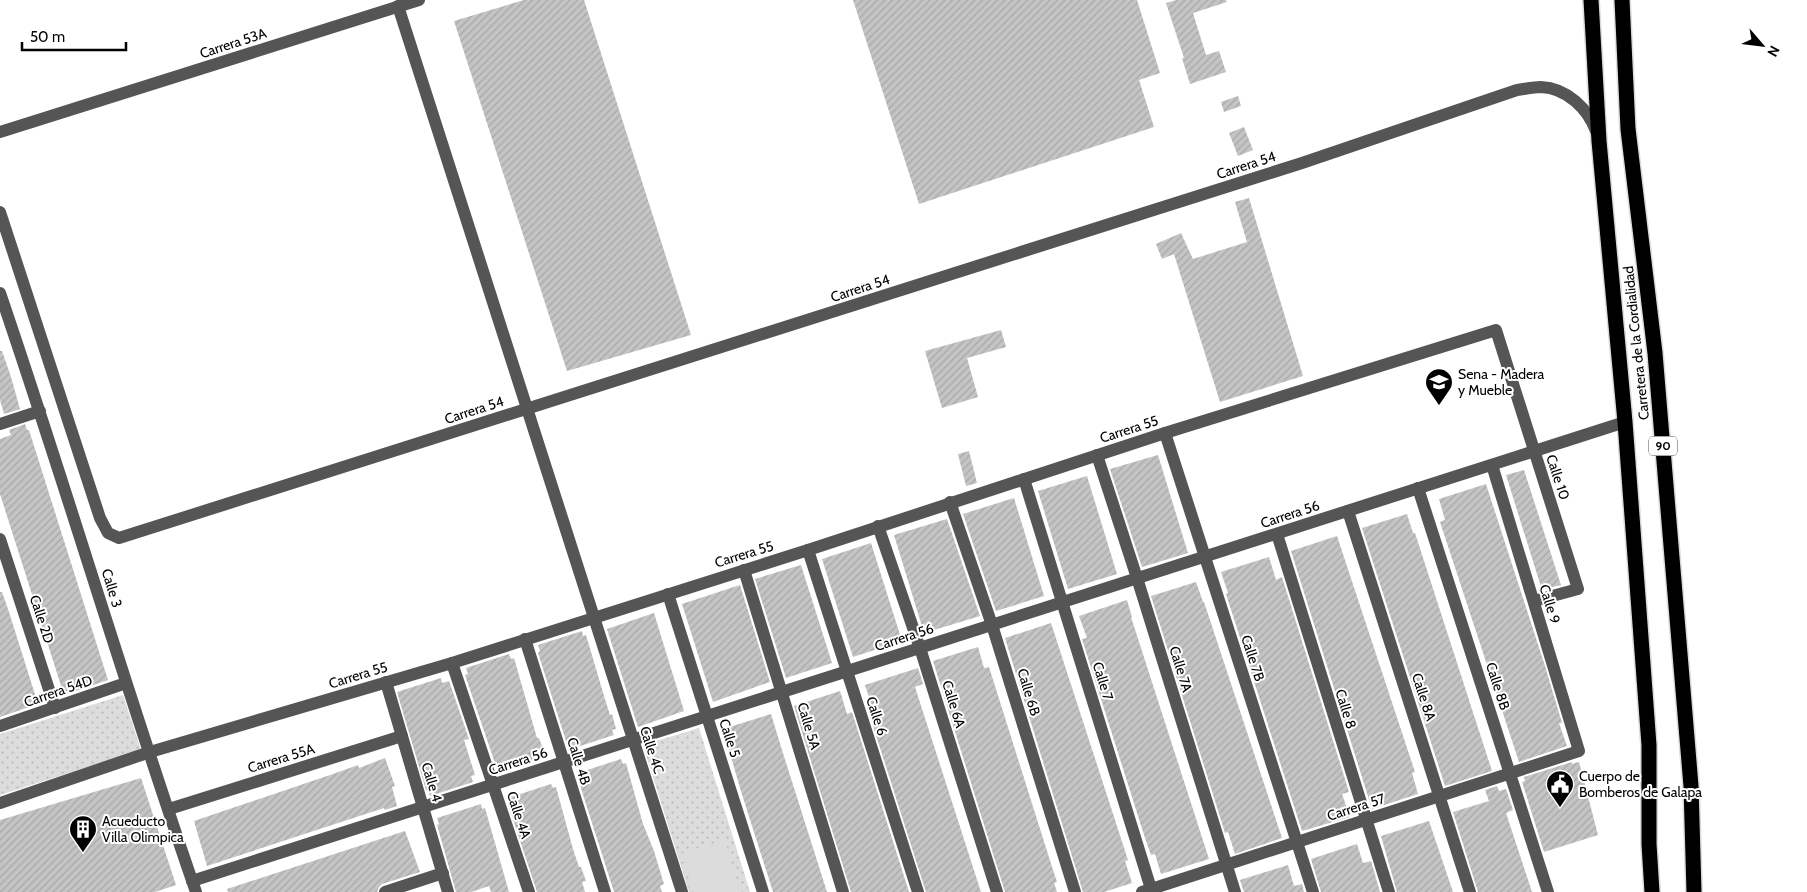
<svg xmlns="http://www.w3.org/2000/svg" width="1807" height="892" viewBox="0 0 1807 892" font-family="Cabin,sans-serif">
  <defs>
    <pattern id="green-dots" width="8" height="8" patternUnits="userSpaceOnUse" patternTransform="scale(1.25)"><rect width="8" height="8" fill="#dcdcdc"/><path d="M2 2h.1M6 6h.1" fill="none" stroke="#bbb" stroke-width="1.8" stroke-linecap="round"/></pattern>
    <pattern id="building-hatch" width="6" height="6" patternUnits="userSpaceOnUse" patternTransform="scale(1.25)"><rect width="6" height="6" fill="#c4c4c4"/><path d="M-1 1l2-2M0 6l6-6M5 7l2-2" fill="none" stroke="#a7a7a7"/></pattern>
  </defs>
  <rect width="100%" height="100%" fill="#fff"/>
  <g fill="url(#green-dots)">
    <path d="M123,695L141,750L0,795V734Z"/>
    <path d="M699,728L750,892H689L643,745Z"/>
  </g>
  <path fill="#dcdcdc" d="M725,840L740,892H693L682,853Z"/>
  <g fill="url(#building-hatch)">
    <path d="M524,0H584L691,335L567,371L454,21Z"/>
    <path d="M853,0H1137L1160,73L1139,80L1154,127L919,204Z"/>
    <path d="M1176,0H1226L1227,2L1193,13L1206,55L1219,51L1226,72L1190,84L1182,58H1184L1166,3Z"/>
    <path d="M1238,96L1241,106L1224,112L1221,102Z"/>
    <path d="M1244,127L1253,150L1238,156L1229,133Z"/>
    <path d="M1249,198L1303,376L1220,402L1174,254L1162,259L1156,244L1181,233L1193,259L1247,242L1235,202Z"/>
    <path d="M1001,330L1006,347L967,358L978,397L942,408L925,351Z"/>
    <path d="M0,351H2L11,377L20,409L4,414L0,400Z"/>
    <path d="M25,424L27,430H29L108,680L64,695L0,494V439L11,435L9,430Z"/>
    <path d="M969,451L977,483L966,486L958,454Z"/>
    <path d="M1158,455L1188,553L1142,567L1110,469Z"/>
    <path d="M1524,470L1561,585L1542,590L1506,475Z"/>
    <path d="M1087,476L1117,574L1068,589L1038,491Z"/>
    <path d="M1486,484L1545,666L1562,723H1559L1567,746L1519,762L1440,522L1445,520L1439,499Z"/>
    <path d="M1014,498L1044,596L996,611L963,514Z"/>
    <path d="M1407,514L1413,533H1415L1492,771L1445,786L1362,528Z"/>
    <path d="M947,519L980,616L924,633L894,535Z"/>
    <path d="M1337,536L1415,772L1412,773L1418,794L1372,809L1291,551Z"/>
    <path d="M871,543L902,641L853,657L822,559Z"/>
    <path d="M1269,557L1276,580L1282,577L1349,792L1342,794L1350,817L1302,831L1226,594L1228,593L1221,572Z"/>
    <path d="M801,565L832,663L786,678L755,579Z"/>
    <path d="M1196,582L1203,602H1204L1282,838L1235,854L1228,832L1225,833L1151,596Z"/>
    <path d="M740,585L770,682L713,702L682,604Z"/>
    <path d="M0,592H2L9,612L38,704L0,717Z"/>
    <path d="M1127,600L1132,617H1131L1209,859L1161,874L1155,854L1151,855L1145,838L1082,639L1087,638L1079,616Z"/>
    <path d="M654,613L684,711L638,727L607,629Z"/>
    <path d="M1051,623L1128,860L1125,861L1132,883L1104,892H1083L1005,638Z"/>
    <path d="M582,631L583,636L586,635L604,696L610,715L612,714L616,729L612,730L614,735L571,749L569,743L567,744L538,653L540,651L538,645Z"/>
    <path d="M978,647L984,668L989,667L1053,870L1057,882L1054,883L1057,892H1005L933,661Z"/>
    <path d="M509,654L511,659L514,658L537,738H539L544,752L540,753L542,758L498,772L465,675L468,674L466,668Z"/>
    <path d="M918,668L923,684L915,687L981,892H926L867,707L872,706L865,685Z"/>
    <path d="M441,678L442,683L449,681L469,739L464,740L475,775L471,776L473,782L430,796L428,790H426L397,692Z"/>
    <path d="M840,691L847,714L852,712L909,892H851L794,706Z"/>
    <path d="M771,714L782,750L827,892H773L740,788L723,729Z"/>
    <path d="M385,758L395,786L392,787L397,806L385,810L384,808L207,866L194,821L333,774L358,765L359,768Z"/>
    <path d="M621,759L623,764L626,763L643,824L654,851L664,884L660,886L662,892H614L578,779H580L578,773Z"/>
    <path d="M1572,762V764L1579,762L1598,835L1544,852L1522,782L1525,781L1524,777Z"/>
    <path d="M141,778L176,885L155,892H0V820Z"/>
    <path d="M551,784L553,788L556,787L573,849L579,867H581L586,881L582,882L585,892H537L508,804H509L508,798Z"/>
    <path d="M1497,786L1499,791L1506,789L1513,810L1506,813L1532,892H1478L1453,812L1489,801L1485,790Z"/>
    <path d="M481,804L482,809L485,808L509,892H491L489,886L471,892H456L437,825L439,824L437,818Z"/>
    <path d="M1429,821L1453,892H1397L1381,836Z"/>
    <path d="M405,831L420,872L382,884L379,887L377,892H228L227,889Z"/>
    <path d="M1357,844L1363,863L1371,861L1380,892H1321L1311,859Z"/>
    <path d="M1288,865L1294,886L1302,884L1304,892H1244L1240,880Z"/>
  </g>
  <g fill="none" stroke-linecap="round" stroke-linejoin="round">
    <g stroke="#dbdbdb" stroke-width="18">
      <g id="highway">
        <path d="M1591,0L1599,141L1625,422L1649,745V844L1652,892"/>
        <path d="M1622,0L1628,129L1655,353L1691,786L1694,892"/>
      </g>
    </g>
    <g stroke="#555" stroke-width="12">
      <path d="M398,6L682,892"/>
      <path d="M0,132L419,0"/>
      <path d="M0,212L100,518L108,533L119,538L1302,163L1517,90C1525,89 1533,87 1541,87C1567,88 1588,109 1596,131"/>
      <path d="M0,293C68,492 127,694 196,892"/>
      <path d="M0,424L40,411"/>
      <path d="M1165,433L1313,892"/>
      <path d="M1097,455L1137,578L1235,892"/>
      <path d="M1024,479L1152,892"/>
      <path d="M1418,488L1548,892"/>
      <path d="M950,502L992,625L1075,892"/>
      <path d="M1348,511L1470,892"/>
      <path d="M878,526L920,648L997,892"/>
      <path d="M1277,534L1389,892"/>
      <path d="M0,539L55,708"/>
      <path d="M808,550L918,892"/>
      <path d="M744,570L843,892"/>
      <path d="M668,594L763,892"/>
      <path d="M525,639L605,892"/>
      <path d="M452,663L529,892"/>
      <path d="M386,682L448,892"/>
      <path d="M0,726L126,683"/>
      <path d="M0,803L150,752L452,663L808,550L1165,433L1496,330L1578,589L1534,601"/>
      <path d="M169,809L402,736"/>
      <path d="M192,881L1625,422"/>
      <path d="M385,892L443,873"/>
      <path d="M1142,892L1579,751L1492,465"/>
    </g>
    <use href="#highway" stroke="#000" stroke-width="15"/>
  </g>
  <defs>
    <g id="university-pin" transform="scale(1.4375)"><path d="M0 17L-7.5 6A9.5 9.5 0 1 1 7.5 6Z" fill="#000" stroke="#fff"/><path d="M0-5L7-2L0 1L-7-2ZM-4 1L0 2.5L4 1V4Q0 6-4 4Z" fill="#fff"/></g>
    <g id="civic-pin" transform="scale(1.4375)"><path d="M0 17L-7.5 6A9.5 9.5 0 1 1 7.5 6Z" fill="#000" stroke="#fff"/><path d="M-.6-6.5H3V-4.5H.6V-3L4-1V1h2V6H-6V1h2V-1L-.6-3ZM-1.2 2.5V6h2.4V2.5Z" fill="#fff"/></g>
    <g id="building-pin" transform="scale(1.4375)"><path d="M0 17L-7.5 6A9.5 9.5 0 1 1 7.5 6Z" fill="#000" stroke="#fff"/><path d="M-4-6H4V6H1V3H-1V6H-4ZM-2.5-4.3h1.7v1.8h-1.7ZM.8-4.3h1.7v1.8H.8ZM-2.5-1h1.7V.8h-1.7ZM.8-1h1.7V.8H.8Z" fill="#fff"/></g>
  </defs>
  <g fill-rule="evenodd">
    <use href="#university-pin" x="1439" y="382"/>
    <use href="#civic-pin" x="1560" y="784"/>
    <use href="#building-pin" x="83" y="829"/>
  </g>
  <g text-anchor="middle" stroke-width="4" stroke-linejoin="round" paint-order="stroke">
    <rect fill="#fff" stroke="#4c4c4c" stroke-width="1" x="1649" y="436.5" width="28" height="19" rx="4"/>
    <g font-size="12" font-weight="bold" fill="#000">
      <text x="1663" y="450">90</text>
    </g>
    <g font-size="14" fill="#000" stroke="#fff">
      <text transform="translate(233 43) rotate(-18)" y="5">Carrera 53A</text>
      <text transform="translate(1246 165) rotate(-18)" y="5">Carrera 54</text>
      <text transform="translate(860 288) rotate(-18)" y="5">Carrera 54</text>
      <text transform="translate(1636 343) rotate(-96)" y="5">Carretera de la Cordialidad</text>
      <text transform="translate(474 410) rotate(-18)" y="5">Carrera 54</text>
      <text transform="translate(1129 429) rotate(-18)" y="5">Carrera 55</text>
      <text transform="translate(1558 477) rotate(72)" y="5">Calle 10</text>
      <text transform="translate(1290 514) rotate(-18)" y="5">Carrera 56</text>
      <text transform="translate(744 554) rotate(-17)" y="5">Carrera 55</text>
      <text transform="translate(112 588) rotate(73)" y="5">Calle 3</text>
      <text transform="translate(1550 604) rotate(73)" y="5">Calle 9</text>
      <text transform="translate(42 619) rotate(72)" y="5">Calle 2D</text>
      <text transform="translate(904 637) rotate(-18)" y="5">Carrera 56</text>
      <text transform="translate(1253 658) rotate(72)" y="5">Calle 7B</text>
      <text transform="translate(1181 669) rotate(73)" y="5">Calle 7A</text>
      <text transform="translate(358 675) rotate(-17)" y="5">Carrera 55</text>
      <text transform="translate(1103 681) rotate(73)" y="5">Calle 7</text>
      <text transform="translate(1498 686) rotate(72)" y="5">Calle 8B</text>
      <text transform="translate(58 691) rotate(-19)" y="5">Carrera 54D</text>
      <text transform="translate(1029 692) rotate(73)" y="5">Calle 6B</text>
      <text transform="translate(1424 697) rotate(72)" y="5">Calle 8A</text>
      <text transform="translate(954 704) rotate(73)" y="5">Calle 6A</text>
      <text transform="translate(1346 709) rotate(73)" y="5">Calle 8</text>
      <text transform="translate(877 716) rotate(72)" y="5">Calle 6</text>
      <text transform="translate(809 726) rotate(73)" y="5">Calle 5A</text>
      <text transform="translate(730 738) rotate(72)" y="5">Calle 5</text>
      <text transform="translate(652 750) rotate(72)" y="5">Calle 4C</text>
      <text transform="translate(281 758) rotate(-17)" y="5">Carrera 55A</text>
      <text transform="translate(518 761) rotate(-18)" y="5">Carrera 56</text>
      <text transform="translate(579 761) rotate(73)" y="5">Calle 4B</text>
      <text transform="translate(432 782) rotate(73)" y="5">Calle 4</text>
      <text transform="translate(1356 807) rotate(-18)" y="5">Carrera 57</text>
      <text transform="translate(519 815) rotate(72)" y="5">Calle 4A</text>
    </g>
    <g font-size="14" fill="#000" stroke="#fff" text-anchor="start">
      <text x="1458" y="379">Sena - Madera<tspan x="1458" dy="16">y Mueble</tspan></text>
      <text x="1579" y="781">Cuerpo de<tspan x="1579" dy="16">Bomberos de Galapa</tspan></text>
      <text x="102" y="826">Acueducto<tspan x="102" dy="16">Villa Olimpica</tspan></text>
    </g>
  </g>
  <g transform="translate(1762 45) rotate(118)" stroke="#ffffff" stroke-width="4" paint-order="stroke">
  <path d="M0-4L9 19L0 12L-9 19Z" fill="#000000"/>
  <text y="-8" font-size="14" font-weight="bold" text-anchor="middle" fill="#000000">N</text>
  </g>
  <path d="M22 42v8h104v-8" fill="none" stroke="#000000" stroke-width="2.5"/>
  <text x="30" y="42" font-size="15" fill="#000000" stroke="#ffffff" stroke-width="4" paint-order="stroke">50 m</text>
</svg>
